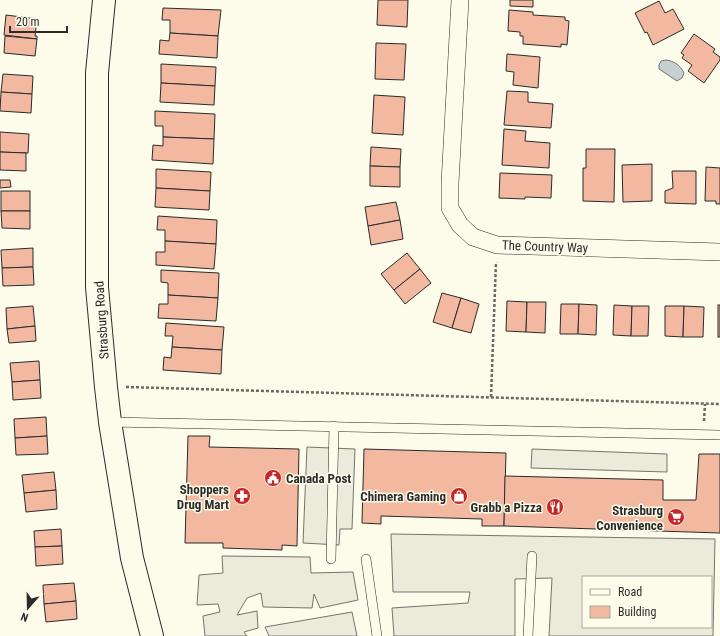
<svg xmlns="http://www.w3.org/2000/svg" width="720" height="636" viewBox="0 0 720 636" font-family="'Roboto Condensed',sans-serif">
  <rect width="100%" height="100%" fill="#fdfbea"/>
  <g fill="#eceadb" stroke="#74746e" fill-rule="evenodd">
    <path d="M307,447L355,449L352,529H340L339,545L303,543Z"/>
    <path d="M532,449L667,454V472L531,468Z"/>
    <path d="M391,534L715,539L713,636H549L552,578L515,579V636H394L392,608L468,603L470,592H393ZM583,577H711V627H583Z"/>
    <path d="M222,556L310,557L311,573L353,572L358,600L320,608L314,594L312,608L263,607L261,593L247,598L237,615L257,611L258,628L244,632L247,636H205L203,616L220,612L218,604L197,605L199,575L223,573Z"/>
    <path d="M352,612L357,636H269L265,627Z"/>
  </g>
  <path fill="#c7d0d0" stroke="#74746e" d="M666,60C674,61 680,65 684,73L682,78L677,81L659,69V65L661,61Z"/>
  <g fill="#f2b8a0" stroke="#2b2b2b">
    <path d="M378,0H408L407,27L377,25Z"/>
    <path d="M510,0H533V7L510,6Z"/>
    <path d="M659,1L665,13L673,9L684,29L653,45L647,32L645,33L635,13Z"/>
    <path d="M163,8L221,10L218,36L170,33V20H162Z"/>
    <path d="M509,10L533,12V15L565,17V20L569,21L567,45L561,44V47L523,44V36H520V32L508,31Z"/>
    <path d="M6,15L37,19L35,36H37V39L4,35Z"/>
    <path d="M170,33L218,36L217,58L159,54L160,40L169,41Z"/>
    <path d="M694,34L715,49L713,52L720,57V60L704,83L688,71L692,65L682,58L684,55L681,53Z"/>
    <path d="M5,36L37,39L35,56L4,53Z"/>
    <path d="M376,43L406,44L404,80L375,79Z"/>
    <path d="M507,54L540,57L538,88L513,85L514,72L506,71Z"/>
    <path d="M161,64L216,67L215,86L161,83Z"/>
    <path d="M3,74L33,76L32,94L1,92Z"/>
    <path d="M161,83L215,86L214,105L160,102Z"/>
    <path d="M507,91L528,92V102L553,104L551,128L504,125Z"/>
    <path d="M1,92L32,94L31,113L0,111Z"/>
    <path d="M374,95L405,97L403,135L372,133Z"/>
    <path d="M155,111L215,114L214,139L163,137V126H155Z"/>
    <path d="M504,129L526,131L525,141L550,143L549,168L502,165Z"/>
    <path d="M0,132L29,134L28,153L0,152Z"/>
    <path d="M163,137L214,139L213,164L152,160L153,145L163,146Z"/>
    <path d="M371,147L401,149L400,167L370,166Z"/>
    <path d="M586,149H615L614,202L583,201V168H586Z"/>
    <path d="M0,152L26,153V171L0,170Z"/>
    <path d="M652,164V201L623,202L622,165Z"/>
    <path d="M370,166L400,167V187L370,186Z"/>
    <path d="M706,167L720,168V204H716V201H705Z"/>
    <path d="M156,169L211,172L210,191L156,188Z"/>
    <path d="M672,171H696V204L665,203V191L673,188Z"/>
    <path d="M500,173L552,175L551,198L525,197V199L499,198Z"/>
    <path d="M0,180H10L11,187L0,188Z"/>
    <path d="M156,188L210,191L209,210L155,207Z"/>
    <rect x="1" y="191" width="29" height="20"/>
    <path d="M396,202L400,220L368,226L365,207Z"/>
    <path d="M1,211H30V229L2,228Z"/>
    <path d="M158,216L217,220L216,244L165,241V230H157Z"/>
    <path d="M400,220L403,239L371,245L368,226Z"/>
    <path d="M165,241L216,244L214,269L156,265V252H165Z"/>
    <path d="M33,248V267L2,268L1,250Z"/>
    <path d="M407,253L420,269L394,290L381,274Z"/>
    <path d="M33,267L34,285L3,286L2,268Z"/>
    <path d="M420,269L431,283L405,304L394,290Z"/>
    <path d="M161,270L219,273L218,298L168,295V283L161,282Z"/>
    <path d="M442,293L461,298L452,328L433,322Z"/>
    <path d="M168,295L218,298L216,321L158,318L159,304H168Z"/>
    <path d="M461,298L479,304L471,333L452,328Z"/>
    <path d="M507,301L527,302L526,332L506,331Z"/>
    <path d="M527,302H546L545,333L526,332Z"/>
    <path d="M561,304H579L578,334H560Z"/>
    <path d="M579,304L597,305L596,335L578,334Z"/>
    <path d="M614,305L632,306L631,336L613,335Z"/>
    <rect x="718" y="305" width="2" height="32"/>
    <path d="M33,306L35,326L7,329L6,308Z"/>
    <path d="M632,306H649L648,336H631Z"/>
    <path d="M665,306H684L683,337L665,336Z"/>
    <path d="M684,306L704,307L703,337H683Z"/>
    <path d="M166,323L224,327L222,350L172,347L173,336H165Z"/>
    <path d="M35,326L36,341L9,343L7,329Z"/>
    <path d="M172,347L222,350L221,374L163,370L164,357L171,358Z"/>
    <path d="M39,361L40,380L12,382L10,363Z"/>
    <path d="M40,380L41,398L13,400L12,382Z"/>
    <path d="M46,417L47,436L15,438L14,419Z"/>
    <path d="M47,436L48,454L16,455L15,438Z"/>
    <path d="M188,436H210L209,447L299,449L297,546L282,545V550L223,548V543H185Z"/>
    <path d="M364,449L506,453L504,526H482V519L381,516V524L362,523Z"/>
    <path d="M699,454H720V533L504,526L505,476L663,480V500H696Z"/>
    <path d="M54,472L56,490L24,493L22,475Z"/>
    <path d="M56,490L57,509L26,512L24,493Z"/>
    <path d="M61,529L62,546L35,547L34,531Z"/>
    <path d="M62,546L63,564L36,566L35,547Z"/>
    <path d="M74,583L76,601L44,604L43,585Z"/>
    <path d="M76,601L77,619L46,622L44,604Z"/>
  </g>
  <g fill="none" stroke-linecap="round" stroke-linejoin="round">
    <g stroke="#2b2b2b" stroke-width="10">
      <g id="lane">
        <path d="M110,422L720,435"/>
        <path d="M331,559L334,426"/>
        <path d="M366,559L377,636"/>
        <path d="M528,636L532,556"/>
      </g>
    </g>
    <g stroke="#2b2b2b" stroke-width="18">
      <path id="street" d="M460,0L450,183V208L460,225L473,237L497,245L720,252"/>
    </g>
    <g stroke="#2b2b2b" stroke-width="24">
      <path id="secondary" d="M104,0L97,73V287L106,387L110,422L132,558L152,636"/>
    </g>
    <g stroke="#6a6964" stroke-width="2.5" stroke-dasharray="3 2" stroke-linecap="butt">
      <path d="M126,387L720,404"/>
      <path d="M491,397L496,262"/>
      <path d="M704,421L705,404"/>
    </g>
    <use href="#lane" stroke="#fdfbea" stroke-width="9"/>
    <use href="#street" stroke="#fdfbea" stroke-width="17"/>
    <use href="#secondary" stroke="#fdfbea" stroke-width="22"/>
  </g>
  <defs>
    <g id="civic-disc" transform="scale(0.9)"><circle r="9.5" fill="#c62828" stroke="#fdfbea"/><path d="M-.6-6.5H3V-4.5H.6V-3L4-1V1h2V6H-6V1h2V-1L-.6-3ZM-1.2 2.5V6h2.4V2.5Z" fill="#fff"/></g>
    <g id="pharmacy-disc" transform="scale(0.9)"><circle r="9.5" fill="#c62828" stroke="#fdfbea"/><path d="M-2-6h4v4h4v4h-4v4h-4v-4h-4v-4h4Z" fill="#fff"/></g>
    <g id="shop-disc" transform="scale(0.9)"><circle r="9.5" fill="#c62828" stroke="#fdfbea"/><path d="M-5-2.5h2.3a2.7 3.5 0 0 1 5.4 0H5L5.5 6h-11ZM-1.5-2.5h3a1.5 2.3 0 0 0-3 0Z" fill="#fff"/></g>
    <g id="restaurant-disc" transform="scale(0.9)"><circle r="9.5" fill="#c62828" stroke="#fdfbea"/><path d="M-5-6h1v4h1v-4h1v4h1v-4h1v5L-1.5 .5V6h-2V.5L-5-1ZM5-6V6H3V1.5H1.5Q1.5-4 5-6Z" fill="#fff"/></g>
    <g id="supermarket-disc" transform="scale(0.9)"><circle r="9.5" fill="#c62828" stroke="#fdfbea"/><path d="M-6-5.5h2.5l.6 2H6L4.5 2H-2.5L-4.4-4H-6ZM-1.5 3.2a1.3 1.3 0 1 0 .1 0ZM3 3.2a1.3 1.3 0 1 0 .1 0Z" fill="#fff"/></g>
  </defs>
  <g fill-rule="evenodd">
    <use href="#civic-disc" x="273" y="478"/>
    <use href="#pharmacy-disc" x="242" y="496"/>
    <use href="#shop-disc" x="459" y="496"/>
    <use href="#restaurant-disc" x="555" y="507"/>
    <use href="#supermarket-disc" x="676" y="517"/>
  </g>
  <g text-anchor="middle" stroke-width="3" stroke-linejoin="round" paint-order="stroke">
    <g font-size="13" fill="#2b2b2b" stroke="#fdfbea">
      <text transform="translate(545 246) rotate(2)" y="5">The Country Way</text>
      <text transform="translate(101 320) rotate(-94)" y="5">Strasburg Road</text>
    </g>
    <g font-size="13" font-weight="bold" fill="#2b2b2b" stroke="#fdfbea" text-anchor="end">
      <text x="286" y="483" text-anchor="start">Canada Post</text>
      <text x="229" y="494">Shoppers<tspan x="229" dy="15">Drug Mart</tspan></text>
      <text x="446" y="501">Chimera Gaming</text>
      <text x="542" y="512">Grabb a Pizza</text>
      <text x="663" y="515">Strasburg<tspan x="663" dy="15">Convenience</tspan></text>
    </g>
  </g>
  <rect x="582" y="576" width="130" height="52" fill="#fdfbea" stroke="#a9a89e"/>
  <rect x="590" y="589" width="20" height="6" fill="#fdfbea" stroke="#a9a89e"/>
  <text x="618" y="596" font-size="12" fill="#2b2b2b">Road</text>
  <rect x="590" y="606" width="20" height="12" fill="#f2b8a0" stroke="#a9a89e"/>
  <text x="618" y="616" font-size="12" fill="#2b2b2b">Building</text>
  <g transform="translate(28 608) rotate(200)" stroke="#fdfbea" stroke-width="3" paint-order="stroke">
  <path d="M0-3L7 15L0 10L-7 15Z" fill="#2b2b2b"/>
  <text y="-6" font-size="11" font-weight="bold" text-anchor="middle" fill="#2b2b2b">N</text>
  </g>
  <path d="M10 26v6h57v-6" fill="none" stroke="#2b2b2b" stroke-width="2"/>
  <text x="16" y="26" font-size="12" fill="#2b2b2b" stroke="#fdfbea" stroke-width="3" paint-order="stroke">20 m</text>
</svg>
